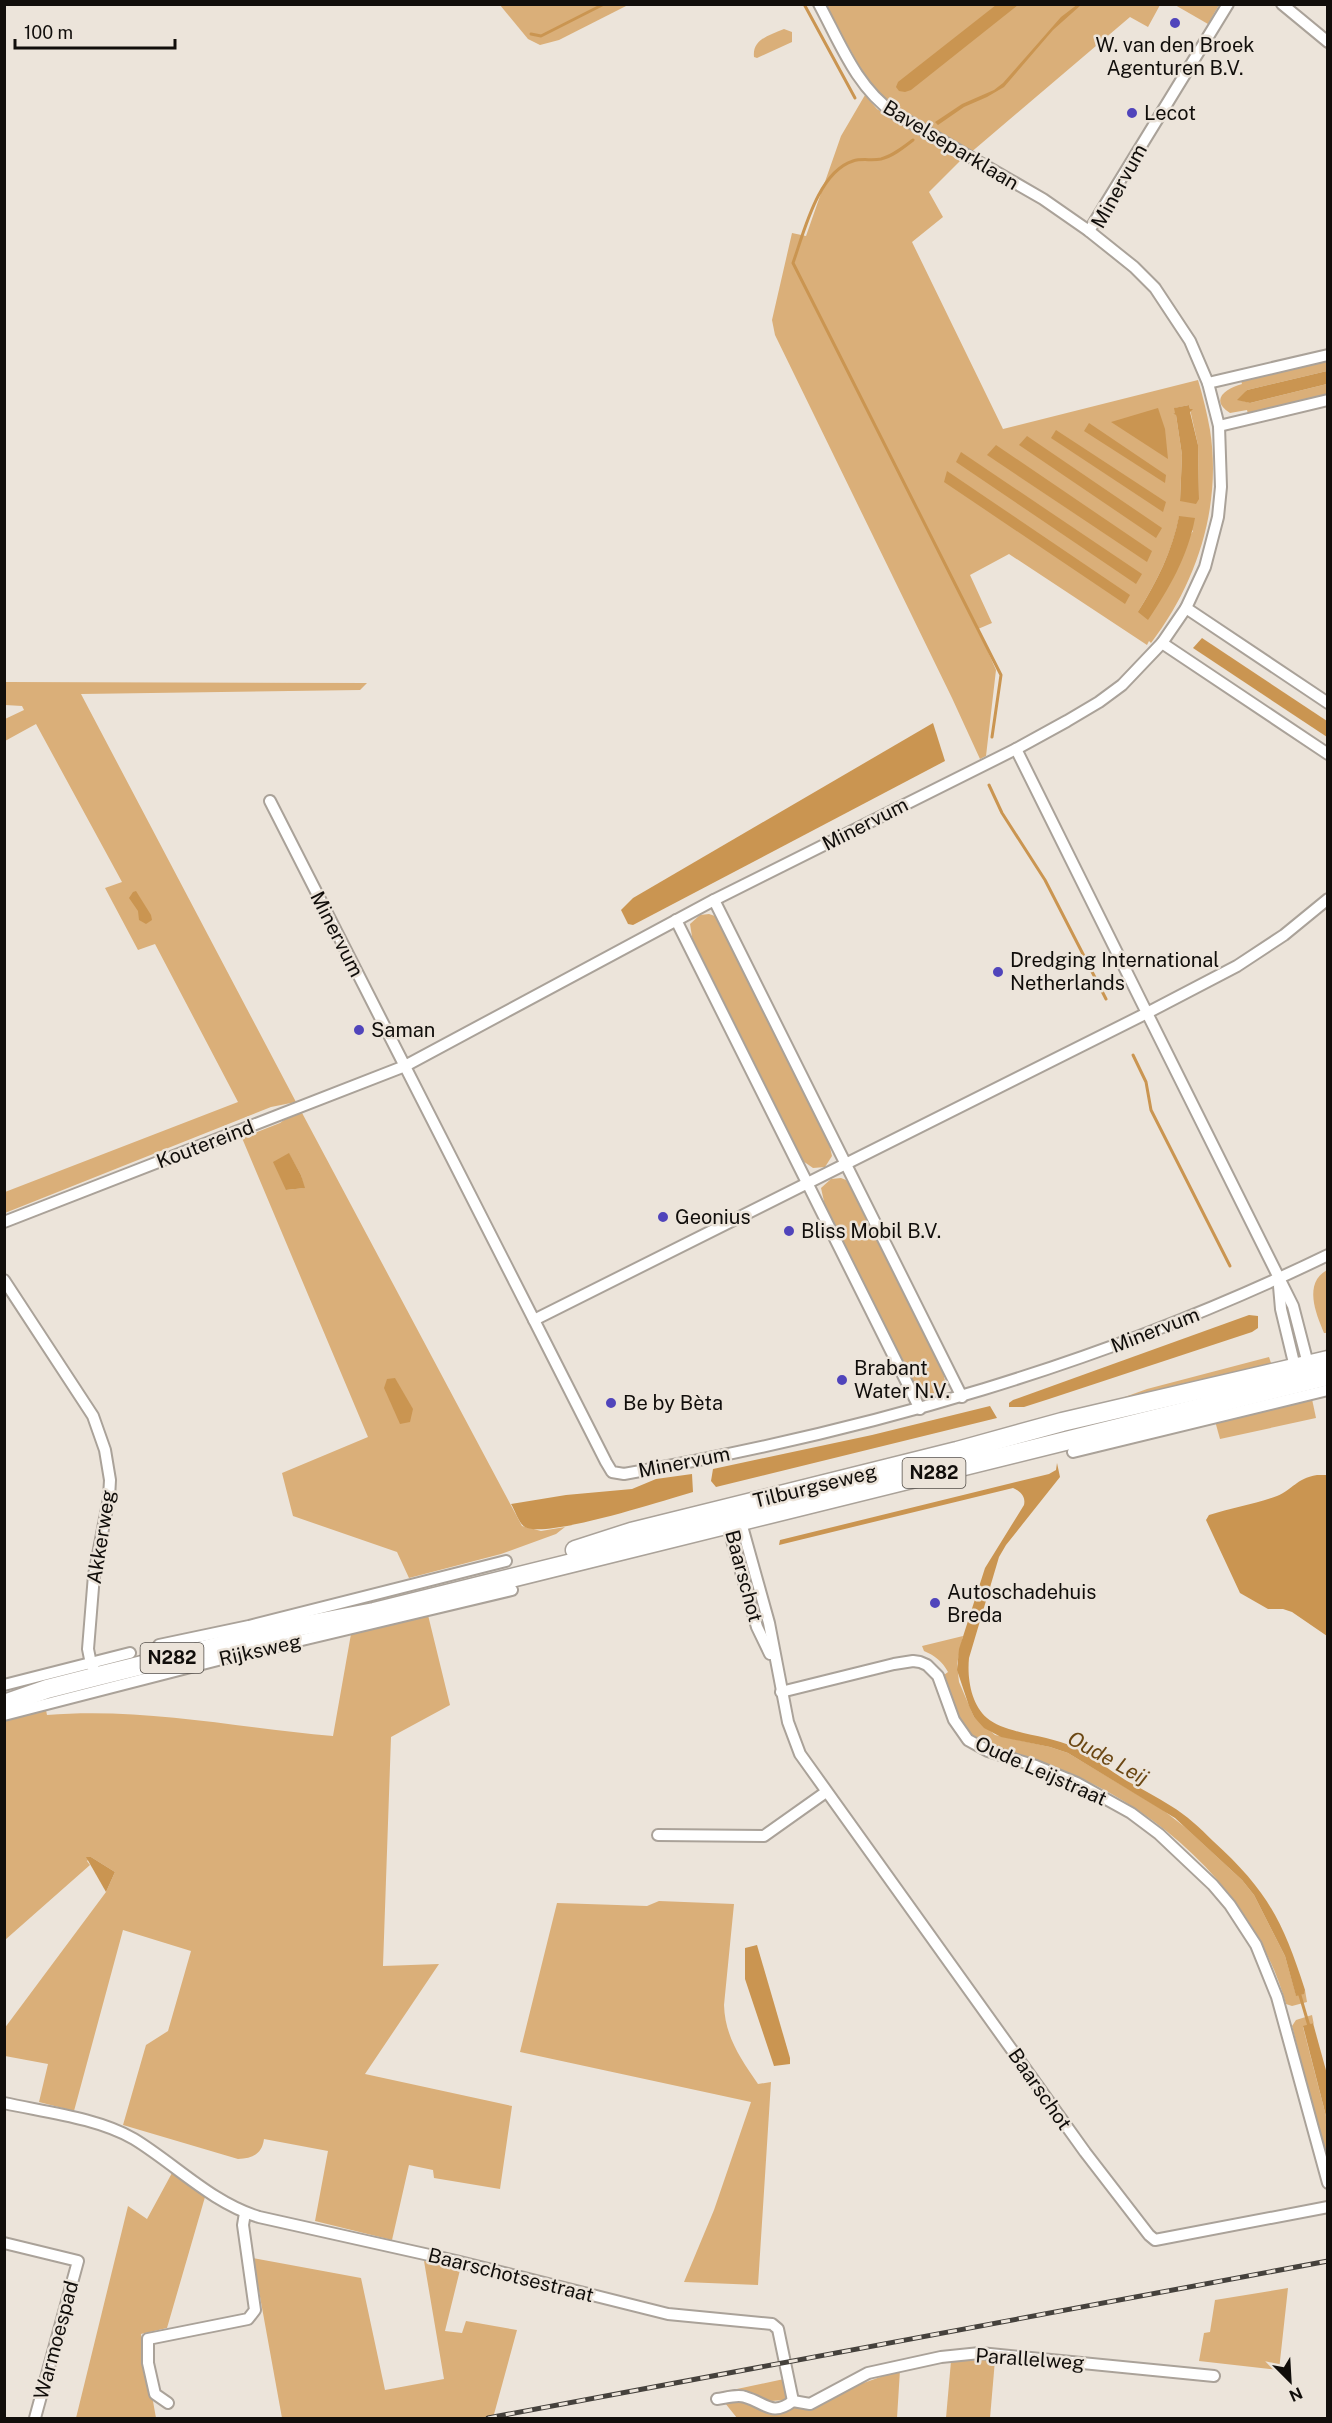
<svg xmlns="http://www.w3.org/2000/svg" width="1332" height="2423" viewBox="0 0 1332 2423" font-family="'Public Sans',sans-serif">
  <rect width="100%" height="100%" fill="#ece4da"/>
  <g fill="#daaf79" fill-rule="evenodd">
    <path d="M500,5H628L559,40L540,45L528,39Z"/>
    <path d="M825,5H1160L1148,27L1130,17L969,154L879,94L866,78Z"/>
    <path d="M1175,5H1219L1208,24Z"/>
    <path d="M784,29L792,32V42L757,58L754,57C752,39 770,35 784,29Z"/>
    <path d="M865,95L877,109L960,161L929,192L943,217L912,242L1003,429L1198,380C1203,397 1207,413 1210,430C1222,506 1197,583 1151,643L1149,641L1147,645L1009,554L970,575L992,623L978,629L996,670L986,756L980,759L952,698L775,335L772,320L792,233L806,236L841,136ZM1189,405L1198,445L1199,499L1180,500L1182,455L1176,415L1172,414L1176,413L1175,408ZM1179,517L1193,531L1138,612C1157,581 1172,552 1179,517Z"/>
    <path d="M1327,360V371L1247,390L1240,400L1250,403L1327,384V395L1248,414L1247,410L1230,413C1209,400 1226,388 1242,384L1241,381Z"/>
    <path d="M5,682L367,683L360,690L81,694L296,1102L271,1107L5,1213V1192L238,1102L155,944L138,950L105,888L122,882L36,724L5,741V719L24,710L22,706L5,705Z"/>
    <path d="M709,914L715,916L720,923L829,1143L832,1156L825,1167L813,1168L800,1159L693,943L690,924L700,915Z"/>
    <path d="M301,1111L522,1526L541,1531L565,1527L556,1534L501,1554L409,1578L397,1552L293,1516L282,1473L368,1437L242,1138L280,1123L292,1114ZM289,1154L301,1175L304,1188L286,1190Z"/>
    <path d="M841,1178L846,1180L851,1187L943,1372L946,1385L939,1396L927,1397L914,1387L825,1206L821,1188L831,1179Z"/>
    <path d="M1327,1270V1333H1324C1316,1314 1303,1283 1327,1270Z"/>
    <path d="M1269,1357L1272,1366L1083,1412L1147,1389Z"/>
    <path d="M1312,1399L1316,1418L1220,1439L1215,1421Z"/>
    <path d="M428,1615L450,1705L391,1737L383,1966L439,1964L365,2074L512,2106L500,2189L434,2178L433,2170L409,2165L392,2240L315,2221L328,2151L264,2139C262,2154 253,2158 238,2159L123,2125L146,2045L168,2031L191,1951L123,1930L74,2111L39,2102L48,2064L5,2056L4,2029L106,1892L115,1872L91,1857L87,1861L90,1865L5,1940V1720L46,1710L47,1715C143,1707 239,1728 333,1736L351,1634Z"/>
    <path d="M963,1636L957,1664L959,1682L974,1717L995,1735L1050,1747L1068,1753L1163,1810L1186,1828L1242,1880L1254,1895L1285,1956L1296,1995L1303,1994L1305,1990L1307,2002L1292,2006L1286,2004C1256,1898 1167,1814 1067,1772C1053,1767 1038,1760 1024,1756C1007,1750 987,1748 973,1736C957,1722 952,1694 944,1675L948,1672C943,1662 934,1655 924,1651L922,1646Z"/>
    <path d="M659,1901L734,1904L724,2005C725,2037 741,2059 758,2084L771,2082L758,2285L684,2282L714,2210L751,2102L520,2052L557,1903L647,1906Z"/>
    <path d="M1312,2015L1314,2025L1313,2023L1303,2027L1327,2120V2162L1292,2026L1296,2020Z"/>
    <path d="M172,2173L205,2197L167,2328L141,2334L156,2418H76L128,2206L147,2219Z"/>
    <path d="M253,2258L361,2278L385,2390L444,2379L424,2261L460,2270L445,2331L462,2333L466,2321L517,2330L493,2418H282Z"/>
    <path d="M1288,2288L1279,2370L1199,2361L1204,2333L1210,2332L1215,2300Z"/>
    <path d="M995,2360L990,2418H946L951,2361Z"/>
    <path d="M900,2370L897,2418H737L725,2403L741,2400L765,2412L778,2414L796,2407L804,2409L813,2407L858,2385Z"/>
    <path d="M784,2379L786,2400L770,2401L753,2396L718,2393Z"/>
  </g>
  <g fill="#ca9551">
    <path d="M1078,4L1081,5L1053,30L1004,87L987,97L964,107L938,125L935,122L962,104L994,90L1003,83L1061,17Z"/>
    <path d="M996,5H1018L911,90L905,92L899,91L896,87L898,82Z"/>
    <path d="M1327,371V384L1250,403L1237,400L1247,390Z"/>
    <path d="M1189,405L1190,409H1193L1190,412L1198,445L1199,499L1196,504L1180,501L1182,455L1176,415L1172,414L1175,413L1174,408Z"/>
    <path d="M1158,408L1165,429L1168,459L1111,422Z"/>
    <path d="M1089,423L1166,475L1165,483L1084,431Z"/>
    <path d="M1056,430L1166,502L1163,512L1051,438Z"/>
    <path d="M1027,436L1162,528L1156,538L1019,445Z"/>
    <path d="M996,445L1152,551L1147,562L987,455Z"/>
    <path d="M961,452L1142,574L1136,584L956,462Z"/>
    <path d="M947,471L1130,595L1125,604L944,482Z"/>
    <path d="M1179,516L1195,518C1188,556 1169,589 1148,620L1138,612C1157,581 1172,552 1179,516Z"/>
    <path d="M1202,638L1327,721V737L1193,648Z"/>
    <path d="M933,723L945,761L633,925L628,924L621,910L633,898Z"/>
    <path d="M136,891L151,915L152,920L146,924L139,920L138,911L129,898L133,892Z"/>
    <path d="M289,1153L301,1175L305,1188L286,1190L273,1162Z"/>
    <path d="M1249,1315L1258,1316V1328L1252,1332L1049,1399L1024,1407H1009V1403L1013,1400Z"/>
    <path d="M395,1378L413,1409L410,1422L400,1424L384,1388L387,1379Z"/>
    <path d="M990,1406L997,1418L716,1487L711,1481L713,1469L872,1435Z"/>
    <path d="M1057,1463L1060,1477L1006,1545L999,1557L969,1658C967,1678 971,1704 987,1718C1005,1734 1049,1735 1073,1747C1092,1756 1109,1770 1127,1781C1142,1789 1157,1797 1171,1806C1186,1815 1200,1828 1213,1841C1267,1890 1283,1921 1305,1990L1304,1994L1296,1996L1285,1956L1254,1895L1242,1880L1175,1818L1068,1753L1050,1747L1001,1737L984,1728L974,1717L969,1706L957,1670L959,1649L985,1568L1024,1505C1026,1496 1020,1491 1013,1488L779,1545L780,1540L1049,1474L1056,1470Z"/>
    <path d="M692,1474L693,1492C665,1500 546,1539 525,1527C519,1524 515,1510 511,1504L566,1495L632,1489L656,1479Z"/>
    <path d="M1317,1475H1327V1636L1292,1612L1283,1609H1268L1240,1593L1206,1520L1209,1515C1231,1508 1255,1504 1277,1496C1294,1489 1295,1479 1317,1475Z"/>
    <path d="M86,1857H91L115,1872L106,1892Z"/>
    <path d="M757,1945L790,2058V2064L774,2066L745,1979V1948Z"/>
    <path d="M1313,2023L1327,2074V2120L1303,2026Z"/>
  </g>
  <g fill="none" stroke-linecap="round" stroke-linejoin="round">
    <g stroke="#ca9551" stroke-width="3">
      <path d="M804,4L855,98"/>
      <path d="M531,34L541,36L604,4"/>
      <path d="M913,140C904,147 893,156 881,159C872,161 862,158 853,161C818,172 804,232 793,263L1001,675L992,737"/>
      <path d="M989,785L1002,813L1045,880L1106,999"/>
      <path d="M1133,1055L1146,1082L1151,1110L1230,1266"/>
      <path d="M1299,1992L1309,2026"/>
    </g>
    <g stroke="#aaa299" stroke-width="14">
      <g id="minor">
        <path d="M1282,4L1328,42"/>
        <path d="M1089,231L1228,4"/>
        <path d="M1208,383L1328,355"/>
        <path d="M1219,426L1328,400"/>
        <path d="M1186,608L1328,703"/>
        <path d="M1162,643L1328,754"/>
        <path d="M1016,749L1147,1013L534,1320L606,1462L612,1472L624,1474C869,1431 1103,1364 1328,1255"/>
        <path d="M270,801L534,1320"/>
        <path d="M714,900L962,1397"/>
        <path d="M676,920L920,1409"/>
        <path d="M4,1222L405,1066L714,900L1016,749L1067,721L1099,702L1122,685L1162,643L1186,608L1205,567L1218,517L1221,487L1219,426L1208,383L1190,341L1155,288L1134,267L1089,231L1043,199L894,113C857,88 840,43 819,4"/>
        <path d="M4,1280L93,1416L105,1450L110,1480L109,1498L94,1575L88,1649L91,1664L98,1676"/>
        <path d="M1279,1286L1281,1309L1295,1367L1299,1372"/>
        <path d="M1307,1370L1308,1364L1293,1306L1147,1013L1237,966L1284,935L1328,899"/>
        <path d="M1073,1452L1328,1390"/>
        <path d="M740,1519L769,1623L788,1722L800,1754L1085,2152L1149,2235L1155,2240L1328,2207"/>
        <path d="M729,1521L732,1540L757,1627L770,1654"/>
        <path d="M159,1645L249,1626L506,1561"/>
        <path d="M4,1685L130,1653"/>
        <path d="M781,1692L894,1664L913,1661L920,1662L927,1665L938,1676L954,1720L968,1740L988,1751L1036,1766L1077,1783L1131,1813L1159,1834L1213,1885L1230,1905L1256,1945L1277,1997L1328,2183"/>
        <path d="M4,1715L218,1660L512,1590"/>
        <path d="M658,1835L764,1836L826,1792"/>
        <path d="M4,2103C45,2112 98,2118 134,2139C175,2164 212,2203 259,2217L456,2261L668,2314L772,2324L778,2329L793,2401"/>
        <path d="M4,2243L78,2261L35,2418"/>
        <path d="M717,2399C725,2398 738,2394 745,2397C766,2403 772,2417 793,2401L810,2404L868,2373L941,2357L980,2353L1214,2376"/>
        <path d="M168,2403L155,2394L148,2363V2339L248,2319L255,2310L243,2225L245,2213"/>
      </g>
    </g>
    <g stroke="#aaa299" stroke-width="21">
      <g id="primary">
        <path d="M575,1550L631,1532L957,1451L1062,1422L1328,1360"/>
        <path d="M4,1704L47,1689L98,1676L296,1627L374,1612L1328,1376"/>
      </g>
    </g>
    <use href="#minor" stroke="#fff" stroke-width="10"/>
    <use href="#primary" stroke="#fff" stroke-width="18"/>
    <g stroke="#45413c" stroke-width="5">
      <path id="rail" d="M488,2418L1328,2261"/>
    </g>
    <use href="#rail" stroke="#ece4da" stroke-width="3" stroke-dasharray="9" stroke-linecap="butt"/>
  </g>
  <g fill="#5044bb" stroke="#ece4da" stroke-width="2">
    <circle cx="1175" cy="23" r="6"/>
    <circle cx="1132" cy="113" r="6"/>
    <circle cx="998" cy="972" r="6"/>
    <circle cx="359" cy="1030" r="6"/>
    <circle cx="663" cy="1217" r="6"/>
    <circle cx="789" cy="1231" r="6"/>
    <circle cx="842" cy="1380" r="6"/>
    <circle cx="611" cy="1403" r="6"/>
    <circle cx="935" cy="1603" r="6"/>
  </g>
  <g text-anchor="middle" stroke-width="5" stroke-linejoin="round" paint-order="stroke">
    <g fill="#ece4da" stroke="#534e49" stroke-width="1.5">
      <rect x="902.5" y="1458" width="63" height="30" rx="4.5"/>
      <rect x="140.5" y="1643" width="63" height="30" rx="4.5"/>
    </g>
    <g font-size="18" font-weight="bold" fill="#110e0b">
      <text x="934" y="1479">N282</text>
      <text x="172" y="1664">N282</text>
    </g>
    <g font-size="20" fill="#110e0b" stroke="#ece4da" text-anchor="start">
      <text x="1175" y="52" text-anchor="middle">W. van den Broek<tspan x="1175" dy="23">Agenturen B.V.</tspan></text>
      <text x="1144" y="120">Lecot</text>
      <text x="1010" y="967">Dredging International<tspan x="1010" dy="23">Netherlands</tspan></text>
      <text x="371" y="1037">Saman</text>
      <text x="675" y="1224">Geonius</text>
      <text x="801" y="1238">Bliss Mobil B.V.</text>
      <text x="854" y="1375">Brabant<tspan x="854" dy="23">Water N.V.</tspan></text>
      <text x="623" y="1410">Be by Bèta</text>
      <text x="947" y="1599">Autoschadehuis<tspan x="947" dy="23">Breda</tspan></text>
    </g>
    <g font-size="20" fill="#110e0b" stroke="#ece4da">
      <text transform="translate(951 145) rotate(31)" y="7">Bavelseparklaan</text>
      <text transform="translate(1119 186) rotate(-61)" y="7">Minervum</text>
      <text transform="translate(865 824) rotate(-27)" y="7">Minervum</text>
      <text transform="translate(337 934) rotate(63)" y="7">Minervum</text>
      <text transform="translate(205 1144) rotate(-21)" y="7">Koutereind</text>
      <text transform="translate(1155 1330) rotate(-21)" y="7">Minervum</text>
      <text transform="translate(684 1462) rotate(-11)" y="7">Minervum</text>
      <text transform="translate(815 1486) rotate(-14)" y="7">Tilburgseweg</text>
      <text transform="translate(101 1537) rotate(-81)" y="7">Akkerweg</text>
      <text transform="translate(744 1576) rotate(75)" y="7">Baarschot</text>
      <text transform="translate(260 1650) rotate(-13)" y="7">Rijksweg</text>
      <text transform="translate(1041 1771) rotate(24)" y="7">Oude Leijstraat</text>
      <text transform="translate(1040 2089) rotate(55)" y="7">Baarschot</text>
      <text transform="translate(511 2275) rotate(14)" y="7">Baarschotsestraat</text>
      <text transform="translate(56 2340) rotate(-75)" y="7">Warmoespad</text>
      <text transform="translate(1030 2359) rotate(4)" y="7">Parallelweg</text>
    </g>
    <g font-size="21" font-style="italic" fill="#6b4713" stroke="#ece4da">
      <text transform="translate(1108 1758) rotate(29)" y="7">Oude Leij</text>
    </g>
  </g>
  <rect width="1332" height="2423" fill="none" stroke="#110e0b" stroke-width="12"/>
  <g transform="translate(1290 2381) rotate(156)" stroke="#ece4da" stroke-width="4.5" paint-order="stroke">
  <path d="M0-4.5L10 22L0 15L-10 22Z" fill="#110e0b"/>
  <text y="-9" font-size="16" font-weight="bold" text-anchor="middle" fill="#110e0b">N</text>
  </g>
  <path d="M15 39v9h160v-9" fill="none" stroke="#110e0b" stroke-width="3"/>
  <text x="24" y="39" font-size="18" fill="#110e0b" stroke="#ece4da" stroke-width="4.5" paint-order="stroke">100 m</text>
</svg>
